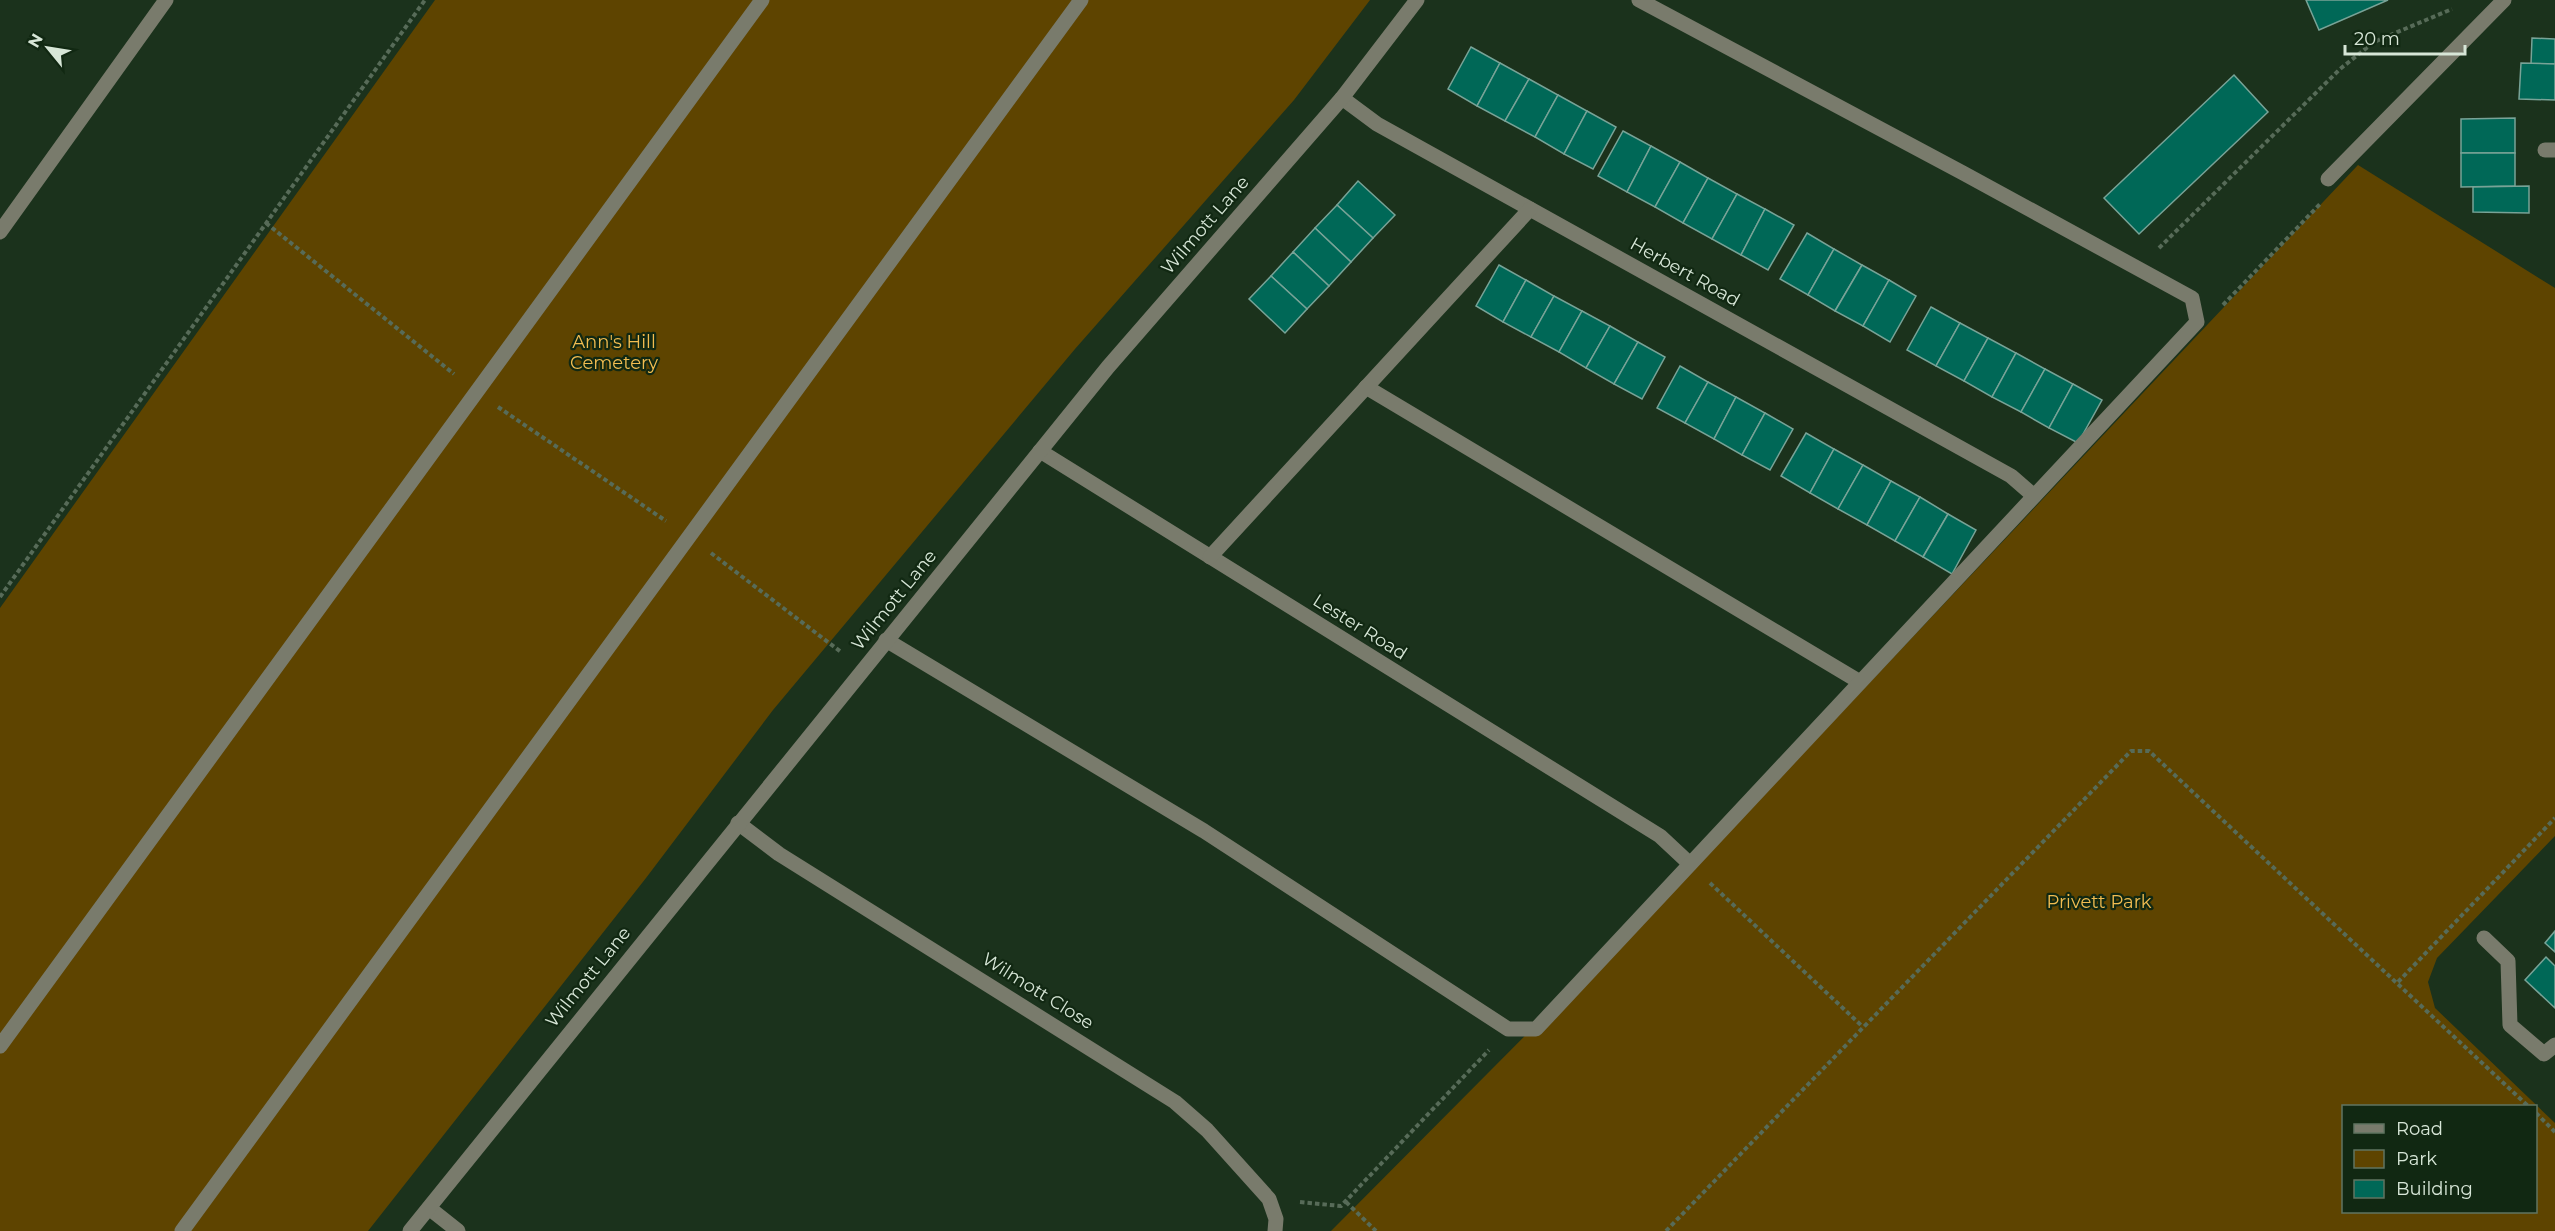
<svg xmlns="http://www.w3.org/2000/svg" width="2555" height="1231" viewBox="0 0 2555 1231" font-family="Montserrat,sans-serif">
  <rect width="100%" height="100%" fill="#1b321c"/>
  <g fill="#5e4400" fill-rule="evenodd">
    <path d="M435,0H1370L1294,100L1075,349L773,710L646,878L368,1231H0V608Z"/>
    <path d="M2358,165L2555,288V836L2437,958L2428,982L2435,1008L2555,1123V1231H1331L1757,802ZM2344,1106H2536V1212H2344Z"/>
  </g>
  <g fill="#006857" stroke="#78a397" stroke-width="1.5">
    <path d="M2306,0H2388L2319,30Z"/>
    <path d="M2532,38L2555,39V64H2531Z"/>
    <path d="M1471,47L1500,63L1477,106L1448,89Z"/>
    <path d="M1500,63L1529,79L1505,121L1477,106Z"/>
    <path d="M2521,63L2555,64V100L2519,99Z"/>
    <path d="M2234,75L2268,112L2139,234L2104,198Z"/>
    <path d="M1529,79L1558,95L1535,137L1505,121Z"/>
    <path d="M1558,95L1587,111L1564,154L1535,137Z"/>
    <path d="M1587,111L1616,127L1593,169L1564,154Z"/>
    <path d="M2515,118V153H2461V119Z"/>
    <path d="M1623,131L1651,146L1627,192L1598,176Z"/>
    <path d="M1651,146L1680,162L1655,207L1627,192Z"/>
    <path d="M2461,153H2515V186L2461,187Z"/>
    <path d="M1680,162L1708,178L1683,223L1655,207Z"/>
    <path d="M1708,178L1737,194L1712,239L1683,223Z"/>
    <path d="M1358,181L1395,215L1373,238L1337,205Z"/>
    <path d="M2529,186V213L2473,212V187Z"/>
    <path d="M1737,194L1765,209L1741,255L1712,239Z"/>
    <path d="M1337,205L1373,238L1351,262L1315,228Z"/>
    <path d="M1765,209L1794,225L1768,270L1741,255Z"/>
    <path d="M1315,228L1351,262L1329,286L1293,252Z"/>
    <path d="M1807,233L1834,249L1808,295L1780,279Z"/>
    <path d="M1834,249L1862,265L1835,311L1808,295Z"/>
    <path d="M1293,252L1329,286L1307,309L1271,276Z"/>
    <path d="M1499,265L1526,280L1503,322L1476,306Z"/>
    <path d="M1862,265L1889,280L1863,326L1835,311Z"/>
    <path d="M1271,276L1307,309L1285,333L1249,299Z"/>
    <path d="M1526,280L1554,296L1531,337L1503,322Z"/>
    <path d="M1889,280L1916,296L1890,342L1863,326Z"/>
    <path d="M1554,296L1582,311L1559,352L1531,337Z"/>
    <path d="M1931,307L1960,323L1936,366L1907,350Z"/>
    <path d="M1582,311L1610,326L1586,368L1559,352Z"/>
    <path d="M1960,323L1988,338L1964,381L1936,366Z"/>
    <path d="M1610,326L1638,342L1614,384L1586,368Z"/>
    <path d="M1988,338L2016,353L1992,397L1964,381Z"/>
    <path d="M1638,342L1665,357L1642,399L1614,384Z"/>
    <path d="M2016,353L2045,369L2021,412L1992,397Z"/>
    <path d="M1680,366L1708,382L1685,423L1657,408Z"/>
    <path d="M2045,369L2073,384L2049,428L2021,412Z"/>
    <path d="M1708,382L1736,397L1714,439L1685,423Z"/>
    <path d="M2073,384L2102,400L2078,443L2049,428Z"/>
    <path d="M1736,397L1765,413L1742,455L1714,439Z"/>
    <path d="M1765,413L1793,429L1770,470L1742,455Z"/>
    <path d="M1806,433L1834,449L1810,493L1781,476Z"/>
    <path d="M1834,449L1863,465L1838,509L1810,493Z"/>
    <path d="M1863,465L1891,481L1867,525L1838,509Z"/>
    <path d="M1891,481L1920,497L1895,541L1867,525Z"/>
    <path d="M1920,497L1948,514L1923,557L1895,541Z"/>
    <path d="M1948,514L1976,530L1952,574L1923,557Z"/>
    <path d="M2555,931V952L2545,943Z"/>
    <path d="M2546,957L2555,966V1008L2525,980Z"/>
  </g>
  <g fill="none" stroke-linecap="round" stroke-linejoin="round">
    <g stroke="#576b58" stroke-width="4" stroke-dasharray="4.5 3" stroke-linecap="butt">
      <path d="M266,223L454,374"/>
      <path d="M2159,248L2340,69L2374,42L2452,9"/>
      <path d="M2223,305L2320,204"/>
      <path d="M498,407L666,521"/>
      <path d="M711,553L841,652"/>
      <path d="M0,597L425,0"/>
      <path d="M1710,883L1863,1027"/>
      <path d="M2398,982L2555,818"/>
      <path d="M2536,1113L2555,1132"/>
      <path d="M1300,1202L1341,1206L1489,1050"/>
      <path d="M1346,1202L1376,1231"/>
      <path d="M1666,1231L2131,751H2149L2528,1106"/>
    </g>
    <g stroke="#797b6c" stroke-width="15">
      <path d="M1342,98L1377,124L2011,476L2034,496"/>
      <path d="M2545,150H2555"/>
      <path d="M2328,179L2504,0"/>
      <path d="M0,232L166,0"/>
      <path d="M1366,387L1860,682"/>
      <path d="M1040,451L1660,836L1690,864"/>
      <path d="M1210,557L1530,209"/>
      <path d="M886,640L1204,831L1508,1029H1536L2197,322L2192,298L1963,173L1639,0"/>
      <path d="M738,823L779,854L1175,1102L1207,1130L1269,1199L1276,1219L1275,1231"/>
      <path d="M2484,938L2508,961L2510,1025L2544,1054L2555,1045"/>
      <path d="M0,1046L762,0"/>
      <path d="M429,1208L458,1231"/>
      <path d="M182,1231L1081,0"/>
      <path d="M410,1231L1108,367L1342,98L1417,0"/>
    </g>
  </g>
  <g text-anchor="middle" stroke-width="4.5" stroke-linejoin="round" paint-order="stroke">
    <g font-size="18" fill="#d7e6d7" stroke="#112812">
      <text transform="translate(1205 225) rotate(-49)" y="6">Wilmott Lane</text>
      <text transform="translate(1685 272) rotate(29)" y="6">Herbert Road</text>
      <text transform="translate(894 600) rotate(-51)" y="6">Wilmott Lane</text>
      <text transform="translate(1360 627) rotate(32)" y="6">Lester Road</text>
      <text transform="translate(588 977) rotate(-51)" y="6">Wilmott Lane</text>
      <text transform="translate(1038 991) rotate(32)" y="6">Wilmott Close</text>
    </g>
    <g font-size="18" fill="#f2bd51" stroke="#112812">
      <text x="614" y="348">Ann's Hill<tspan x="614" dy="21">Cemetery</tspan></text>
      <text x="2099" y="908">Privett Park</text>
    </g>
  </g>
  <rect x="2342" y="1105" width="195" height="108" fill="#112812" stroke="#607461" stroke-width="1.5"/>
  <rect x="2354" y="1124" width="30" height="9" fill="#797b6c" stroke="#607461" stroke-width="1.5"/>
  <text x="2396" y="1135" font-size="18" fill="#d7e6d7">Road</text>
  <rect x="2354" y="1150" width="30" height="18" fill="#5e4400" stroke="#607461" stroke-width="1.5"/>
  <text x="2396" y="1165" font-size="18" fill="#d7e6d7">Park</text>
  <rect x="2354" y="1180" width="30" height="18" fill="#006857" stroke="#607461" stroke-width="1.5"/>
  <text x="2396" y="1195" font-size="18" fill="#d7e6d7">Building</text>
  <g transform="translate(48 48) rotate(300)" stroke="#112812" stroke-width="4.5" paint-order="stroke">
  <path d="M0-4.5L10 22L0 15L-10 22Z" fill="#d7e6d7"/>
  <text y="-9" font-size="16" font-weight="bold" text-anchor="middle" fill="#d7e6d7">N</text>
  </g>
  <path d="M2345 45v9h120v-9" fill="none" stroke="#d7e6d7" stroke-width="3"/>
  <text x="2354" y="45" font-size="18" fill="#d7e6d7" stroke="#112812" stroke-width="4.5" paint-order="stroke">20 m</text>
</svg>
